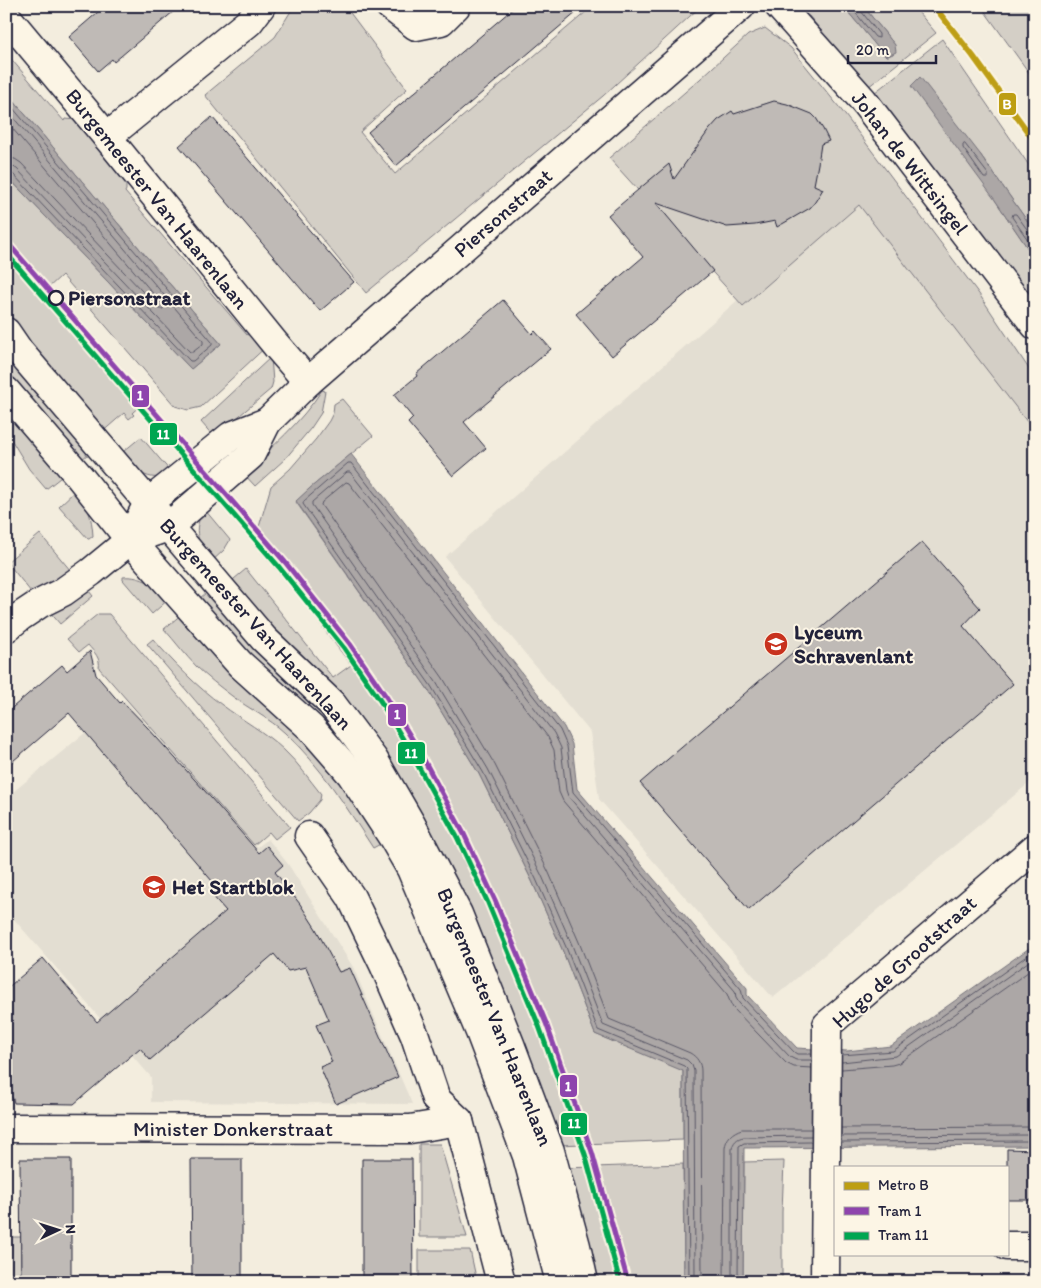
<svg xmlns="http://www.w3.org/2000/svg" width="1041" height="1288" viewBox="0 0 1041 1288" font-family="Itim,sans-serif">
  <rect width="100%" height="100%" fill="#f3edde"/>
  <filter id="ink" filterUnits="userSpaceOnUse"><feTurbulence type="fractalNoise" baseFrequency=".02" numOctaves="2"/><feDisplacementMap in="SourceGraphic" scale="10" xChannelSelector="R" yChannelSelector="G"/><feConvolveMatrix kernelMatrix="1 2 1 2 8 2 1 2 1" color-interpolation-filters="sRGB"/></filter>
  <g filter="url(#ink)">
    <g fill="#e3ded2">
      <path d="M862,191L1035,404V778L773,998L599,799L590,732L445,557Z"/>
      <path d="M125,700L258,847L268,839L288,864L353,967L412,1104L151,1102V1077L6,910V787L7,786L13,792Z"/>
    </g>
    <g fill="#d4cfc6" stroke="#7b7880">
      <path d="M294,6H345L407,89L360,132L395,174L593,6H701L603,96L366,293L205,95L275,37Z"/>
      <path d="M790,6H843L884,55L888,56L893,54L895,45L863,6H913L936,33L868,87L809,16L797,15Z"/>
      <path d="M986,6H1029L1035,12V81L983,9Z"/>
      <path d="M765,28L791,48L839,107L979,294L1035,378V432L859,205L743,306L609,158L700,79L748,35Z"/>
      <path d="M942,39L1035,174V232L980,154L995,200L1035,259V305L874,93Z"/>
      <path d="M6,53L64,121L65,119L78,120L126,176V190L125,192L247,335L249,334L261,335L269,344L201,407L188,410L175,406L62,275L46,290L143,403L132,413L134,415L129,419L124,413L100,434L6,320V175L191,369L221,344L6,92Z"/>
      <path d="M271,357L273,382L271,389L214,437L201,422Z"/>
      <path d="M10,360L88,454L81,460L17,384L6,365V363Z"/>
      <path d="M322,390L325,391L321,413L311,428L285,459L255,486L243,473C272,448 301,422 322,390Z"/>
      <path d="M342,399L373,436L309,489L296,502L427,688L479,774L532,881L562,949L595,1034L683,1070V1140L558,1145L444,869L228,584L246,569L333,678L351,665L297,594L254,544L271,486L290,469L316,439L329,421L333,413L334,404Z"/>
      <path d="M6,405L65,474L46,489L29,469L6,431Z"/>
      <path d="M141,437L171,472C168,473 164,476 160,477C144,480 129,465 118,456Z"/>
      <path d="M77,489C87,505 92,516 93,536L89,539H88L59,506Z"/>
      <path d="M205,510L230,540L224,550L210,563C200,545 190,529 205,510Z"/>
      <path d="M40,534L71,571L65,576L31,592L7,562Z"/>
      <path d="M123,577C142,575 157,587 170,598L152,614L123,580Z"/>
      <path d="M89,591L93,596L60,624L49,611L67,604Z"/>
      <path d="M206,593L235,626L335,725L330,729L321,719L244,649L200,598Z"/>
      <path d="M183,613L294,723L386,841L373,848C347,808 321,766 285,733C269,718 249,709 232,696C220,687 207,677 197,667C185,655 175,641 164,629Z"/>
      <path d="M98,614H109L290,827L275,839L269,832L254,845L99,668C101,658 94,652 88,645L79,652L67,639Z"/>
      <path d="M153,639C174,663 196,686 222,705C242,720 265,732 284,750C298,763 309,779 321,794L320,800L309,813L298,821L147,644Z"/>
      <path d="M419,1144H440L467,1237H419Z"/>
      <path d="M784,1161L782,1212V1282H743L744,1162Z"/>
      <path d="M683,1164L684,1282H592L564,1168Z"/>
      <rect x="6" y="1237" width="15" height="45"/>
      <path d="M419,1250H470L477,1282H419Z"/>
    </g>
    <g fill="#aca7a6" stroke="#75727b">
      <path d="M843,6H863L895,45L896,52L888,56L884,55Z"/>
      <path d="M920,77L980,154L1035,232V259L995,200L911,86Z"/>
      <path d="M6,92L221,344L191,369L6,175Z"/>
      <path d="M351,454L564,727L572,744L577,789L747,988V995L797,1048L847,1051L891,1046L1035,944V1146L744,1148L743,1282H684L683,1071L595,1034L562,949L532,881L479,774L427,688L296,501L309,489Z"/>
    </g>
    <g fill="none" stroke-linecap="round" stroke-linejoin="round">
      <g stroke="#595766" stroke-width="1">
        <path d="M850,6L875,37L879,38V34L861,11L859,6"/>
        <path d="M6,100L212,342V345L193,361H190L12,173L6,172"/>
        <path d="M6,109L203,341V344L193,352H190L17,169L12,166L6,165"/>
        <path d="M6,121L163,305V309H159L21,163L15,159L6,158"/>
        <path d="M965,144L988,174V178H984L963,148V145Z"/>
        <path d="M1035,234L1029,232L1016,214H1013L1012,217L1035,250"/>
        <path d="M842,1055L893,1051L1035,950"/>
        <path d="M842,1062L896,1056L1035,957"/>
        <path d="M842,1069L892,1065L899,1063L1035,967"/>
        <path d="M841,1128L1035,1127"/>
        <path d="M841,1136L1035,1135"/>
        <path d="M841,1142L1035,1141"/>
        <path d="M689,1282L687,1069L684,1066L598,1030L566,947L536,879L483,772L431,686L303,504L304,501L348,463H351L560,730L567,746L573,792L741,989L743,998L794,1052L797,1054H812"/>
        <path d="M695,1282L694,1071L692,1065L687,1060L603,1025L572,945L542,876L488,769L436,682L312,505V502L347,472H350L554,733L561,748L566,790L568,796L735,991L736,998L739,1003L790,1057L796,1060H812"/>
        <path d="M702,1282L701,1071C701,1063 697,1057 690,1053L609,1019L579,942L549,873L495,765L443,678L321,505L322,502L346,482L349,483L548,737L554,750L559,792L563,801L727,994L730,1002L733,1008L786,1063L794,1067L812,1068"/>
        <path d="M724,1282L725,1148C726,1138 732,1132 742,1129H811"/>
        <path d="M732,1282V1149C733,1142 737,1138 744,1137L811,1136"/>
        <path d="M738,1282L739,1146L744,1143L811,1142"/>
      </g>
    </g>
    <g fill="#bfbab6" stroke="#22223b">
      <path d="M105,6H180L114,62L112,59L98,71L69,37Z"/>
      <path d="M516,6H584L396,166L368,132Z"/>
      <path d="M774,101L787,104L812,114L816,118L823,129L829,141L821,144L818,164L814,185L823,189L815,202L810,208L777,227L775,221L755,225L727,227L656,203L713,271L612,356L576,314L643,257L608,215L669,164L674,179L709,130L718,120L732,111L734,114Z"/>
      <path d="M212,117L354,282L320,311L179,146Z"/>
      <path d="M503,300L532,334L535,331L551,349L464,422L486,448L453,476L408,423L413,418L394,395L417,376L416,374Z"/>
      <path d="M922,542L980,608L963,626L1013,684L749,910L640,783Z"/>
      <path d="M90,651L96,675L120,703L122,701L147,727L204,790L259,853L267,846L283,865L275,872L300,904L316,929L339,972L350,968L398,1077L336,1104L320,1067L332,1062L316,1025L329,1020L306,967L288,971L274,954L150,1060L140,1048L74,1104L14,1103L13,1099L6,1090V989L43,958L97,1022L226,911L211,894L218,888L69,713L6,767V713L62,665L67,671Z"/>
      <path d="M1007,1149L1035,1150V1200H1007Z"/>
      <path d="M20,1159H71V1282H21Z"/>
      <path d="M191,1159H242V1282H192Z"/>
      <path d="M362,1159H412L413,1282H362Z"/>
    </g>
    <g fill="none" stroke-linecap="round" stroke-linejoin="round">
      <g stroke="#22223b" stroke-width="31">
        <g id="street">
          <path d="M390,6L416,26L441,21L456,6"/>
          <path d="M779,6L862,99L1035,325"/>
          <path d="M6,16L107,137L276,345L308,382"/>
          <path d="M107,137L249,22L261,6"/>
          <path d="M138,523L148,503L231,436L267,422"/>
          <path d="M6,628L21,616L39,604L63,592L91,572L130,540L168,527L250,456L267,422L308,382L741,6"/>
          <path d="M309,836L351,897L384,965L415,1036L436,1099L459,1121L501,1282"/>
          <path d="M6,1128L410,1129L459,1121"/>
          <path d="M1007,1246H1035"/>
          <path d="M825,1282L827,1025L1035,848"/>
        </g>
      </g>
      <g stroke="#22223b" stroke-width="31">
        <g id="secondary">
          <path d="M6,332L19,351L264,639L332,704L374,760L411,824L458,914L510,1044L550,1151L576,1246L584,1282"/>
          <path d="M6,391L79,476L130,540L240,664L311,728L351,774L393,838L411,869L480,1032L527,1156L560,1282"/>
        </g>
      </g>
      <use href="#street" stroke="#fcf5e5" stroke-width="28"/>
      <use href="#secondary" stroke="#fcf5e5" stroke-width="28"/>
      <g stroke="#fcf5e5" stroke-width="9">
        <path id="tram-1" d="M6,241L285,562L350,644L387,698L417,747L464,834L495,900L546,1023L592,1152L628,1282"/>
      </g>
      <g stroke="#fcf5e5" stroke-width="9">
        <path id="tram-2" d="M6,253L279,567L344,648L381,702L410,751L457,837L488,903L539,1026L585,1154L620,1282"/>
      </g>
      <use href="#tram-1" stroke="#8e44ad" stroke-width="5"/>
      <use href="#tram-2" stroke="#00a651" stroke-width="5"/>
      <g stroke="#fcf5e5" stroke-width="10">
        <path id="metro-1" d="M934,6L973,56L1035,142"/>
      </g>
      <use href="#metro-1" stroke="#bd9e12" stroke-width="6"/>
    </g>
  </g>
  <defs>
    <g id="school-disc" transform="scale(1.25)"><circle r="9.5" fill="#c8321e" stroke="#fcf5e5"/><path d="M0-5L7-2L0 1L-7-2ZM-4 1L0 2.5L4 1V4Q0 6-4 4Z" fill="#fff"/></g>
  </defs>
  <g fill-rule="evenodd">
    <use href="#school-disc" x="776" y="644"/>
    <use href="#school-disc" x="154" y="887"/>
  </g>
  <circle fill="#fcf5e5" stroke="#22223b" stroke-width="2.5" cx="56" cy="298" r="7"/>
  <g text-anchor="middle" stroke-width="4" stroke-linejoin="round" paint-order="stroke">
    <g font-size="21" fill="#22223b" stroke="#fcf5e5">
      <text transform="translate(910 163) rotate(52)" y="7">Johan de Wittsingel</text>
      <text transform="translate(157 199) rotate(51)" y="7">Burgemeester Van Haarenlaan</text>
      <text transform="translate(503 213) rotate(-41)" y="7">Piersonstraat</text>
      <text transform="translate(256 624) rotate(48)" y="7">Burgemeester Van Haarenlaan</text>
      <text transform="translate(904 962) rotate(-42)" y="7">Hugo de Grootstraat</text>
      <text transform="translate(495 1017) rotate(68)" y="7">Burgemeester Van Haarenlaan</text>
      <text x="233" y="1136">Minister Donkerstraat</text>
    </g>
    <g font-size="21" font-weight="bold" fill="#22223b" stroke="#fcf5e5" text-anchor="start">
      <text x="68" y="305">Piersonstraat</text>
    </g>
    <g font-size="21" font-weight="bold" fill="#22223b" stroke="#fcf5e5" text-anchor="start">
      <text x="794" y="639">Lyceum<tspan x="794" dy="24">Schravenlant</tspan></text>
      <text x="172" y="894">Het Startblok</text>
    </g>
  </g>
  <g stroke="#fcf5e5" stroke-width="2">
    <rect x="998" y="92" width="19" height="24" rx="5" fill="#bd9e12"/>
    <rect x="131" y="384" width="19" height="24" rx="5" fill="#8e44ad"/>
    <rect x="149" y="422" width="29" height="24" rx="5" fill="#00a651"/>
    <rect x="387" y="703" width="20" height="24" rx="5" fill="#8e44ad"/>
    <rect x="397" y="741" width="29" height="24" rx="5" fill="#00a651"/>
    <rect x="559" y="1074" width="19" height="24" rx="5" fill="#8e44ad"/>
    <rect x="560" y="1112" width="28" height="24" rx="5" fill="#00a651"/>
  </g>
  <g font-size="14" text-anchor="middle" font-weight="bold" fill="#fff">
    <text x="1007" y="109">B</text>
    <text x="140" y="400">1</text>
    <text x="163" y="439">11</text>
    <text x="397" y="719">1</text>
    <text x="411" y="758">11</text>
    <text x="568" y="1091">1</text>
    <text x="574" y="1128">11</text>
  </g>
  <rect width="1041" height="1288" fill="none" stroke="#fcf5e5" stroke-width="25"/>
  <rect x="12" y="12" width="1016" height="1263" fill="none" stroke="#22223b" stroke-width="2" filter="url(#ink)"/>
  <rect x="834" y="1166" width="175" height="90" fill="#fcf5e5" stroke="#a5a1a1"/>
  <rect x="844" y="1182" width="25" height="8" fill="#bd9e12" stroke="#a5a1a1"/>
  <text x="878" y="1190" font-size="15" fill="#22223b">Metro B</text>
  <rect x="844" y="1207" width="25" height="8" fill="#8e44ad" stroke="#a5a1a1"/>
  <text x="878" y="1216" font-size="15" fill="#22223b">Tram 1</text>
  <rect x="844" y="1232" width="25" height="8" fill="#00a651" stroke="#a5a1a1"/>
  <text x="878" y="1240" font-size="15" fill="#22223b">Tram 11</text>
  <g transform="translate(58 1230) rotate(86)" stroke="#fcf5e5" stroke-width="4" paint-order="stroke">
  <path d="M0-4L9 19L0 12L-9 19Z" fill="#22223b"/>
  <text y="-8" font-size="14" font-weight="bold" text-anchor="middle" fill="#22223b">N</text>
  </g>
  <path d="M848 55v8h88v-8" fill="none" stroke="#22223b" stroke-width="2.5"/>
  <text x="856" y="55" font-size="15" fill="#22223b" stroke="#fcf5e5" stroke-width="4" paint-order="stroke">20 m</text>
</svg>
